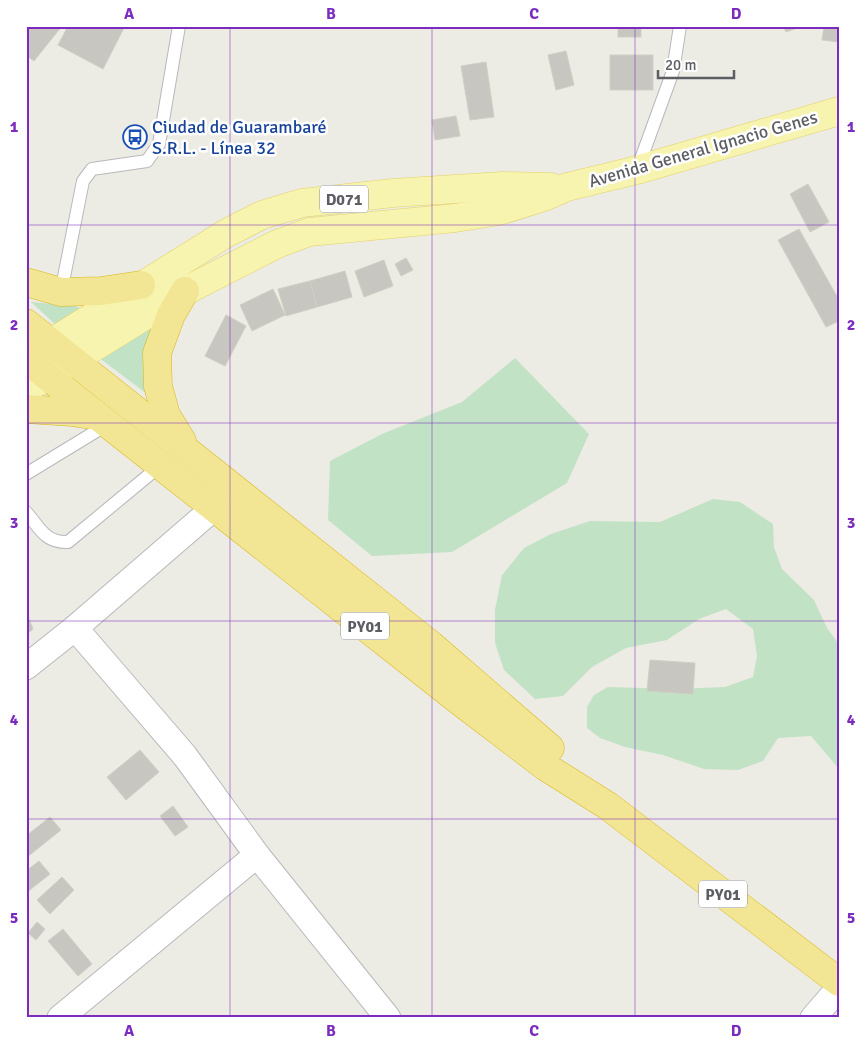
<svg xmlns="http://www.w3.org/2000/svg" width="865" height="1044" viewBox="0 0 865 1044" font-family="Signika,sans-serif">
  <rect width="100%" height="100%" fill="#edece4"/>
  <g fill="#c2e2c6">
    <path d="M31,302L75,306L82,309L57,326Z"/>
    <path d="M159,319L147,394L98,357Z"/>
    <path d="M515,358L589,434L567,483L452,552L372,556L328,520L330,461L382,434L462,402Z"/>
    <path d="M713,499L740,502L773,524L774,547L782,569L814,600L827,628L839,644V769L811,736L778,738L763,761L738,770L704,769L663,755L625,747L600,738L587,728V707L594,695L608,687L674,689L725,687L753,677L757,656L753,629L726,609L699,619L667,640L626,648L592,667L563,696L535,699L504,670L495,643V610L502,575L524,548L551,534L590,521L660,522Z"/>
  </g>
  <g fill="#c8c6c0" stroke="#d1cec3">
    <path d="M26,26H62L34,61L26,55Z"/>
    <path d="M68,26H125L103,69L58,45Z"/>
    <rect x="618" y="26" width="23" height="11"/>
    <path d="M783,26H803L786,32Z"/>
    <path d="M824,26H839V42L822,40Z"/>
    <path d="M566,51L574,85L556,90L548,55Z"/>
    <rect x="610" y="55" width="43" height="35"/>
    <path d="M486,62L494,117L470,120L461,66Z"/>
    <path d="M456,116L460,136L435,140L432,120Z"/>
    <path d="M808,184L829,222L810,232L790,194Z"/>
    <path d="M799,229L839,300V321L826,327L778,240Z"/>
    <path d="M406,258L413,270L401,276L395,264Z"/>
    <path d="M384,260L393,286L364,297L355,271Z"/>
    <path d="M345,271L352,297L317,307L310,281Z"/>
    <path d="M310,281L317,307L286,316L278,289Z"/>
    <path d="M273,289L285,315L252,331L240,305Z"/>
    <path d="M226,315L246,326L225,366L205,356Z"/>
    <path d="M26,612L33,629L26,635Z"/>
    <path d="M650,660L695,663L693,694L647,691Z"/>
    <path d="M140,750L159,772L126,800L107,777Z"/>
    <path d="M173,806L188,827L175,836L160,816Z"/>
    <path d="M50,817L61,830L26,858V836Z"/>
    <path d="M39,861L50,874L26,893V871Z"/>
    <path d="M62,877L74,890L50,914L37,900Z"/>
    <path d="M37,922L45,929L36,940L28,933Z"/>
    <path d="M63,929L92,964L78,976L48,941Z"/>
  </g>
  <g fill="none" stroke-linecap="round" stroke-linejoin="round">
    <g stroke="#b6b8bc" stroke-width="14">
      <g id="lane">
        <path d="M637,170L673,71L680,26"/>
        <path d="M61,292L83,181L92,169L147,161L159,144L179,26"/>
        <path d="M26,474L108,424"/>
        <path d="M26,512C40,528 45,543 68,542L161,465"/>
      </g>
    </g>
    <g stroke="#b6b8bc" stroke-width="27">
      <g id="street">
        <path d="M75,628L185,756L257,855L388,1018"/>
        <path d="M26,667L75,628L215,507"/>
        <path d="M60,1018L257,855"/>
        <path d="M813,1018L839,988"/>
      </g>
    </g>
    <g stroke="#e3d066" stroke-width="29">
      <g id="primary">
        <path d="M33,354L225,234L262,215L302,203L393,193L502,186L551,187"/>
        <path d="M26,389L185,291L277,244L309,232L455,218L499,211L544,197L567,187L637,170L839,111"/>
      </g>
    </g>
    <g stroke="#d9b617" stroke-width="29">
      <g id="highway">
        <path d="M26,282L61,292L101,291L141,285"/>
        <path d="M26,323L431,645L550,748"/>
        <path d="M26,358L47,376L462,703L546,767L608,806L839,982"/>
        <path d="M26,409L72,412L97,416"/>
        <path d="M182,441L166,415L158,386L157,353L171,315L185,291"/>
      </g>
    </g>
    <use href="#lane" stroke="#fff" stroke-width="12"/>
    <use href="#street" stroke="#fff" stroke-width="25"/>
    <use href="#primary" stroke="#f7f4af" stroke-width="28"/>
    <use href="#highway" stroke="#f2e695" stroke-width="28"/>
  </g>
  <path fill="none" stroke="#7b2cbf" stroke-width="1" stroke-opacity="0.55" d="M230,26V1018M432,26V1018M635,26V1018M26,225H839M26,423H839M26,621H839M26,819H839"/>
  <defs>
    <g id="bus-ring" transform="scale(1.25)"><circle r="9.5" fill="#fff" stroke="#1a4fb4" stroke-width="1.5"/><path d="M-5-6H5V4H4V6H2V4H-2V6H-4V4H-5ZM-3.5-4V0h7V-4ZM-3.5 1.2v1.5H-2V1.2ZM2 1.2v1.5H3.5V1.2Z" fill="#1a4fb4"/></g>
  </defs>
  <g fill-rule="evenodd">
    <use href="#bus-ring" x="135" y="137"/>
  </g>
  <g text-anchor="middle" stroke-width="5" stroke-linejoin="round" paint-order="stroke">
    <g fill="#fff" stroke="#8d8e92" stroke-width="1">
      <rect x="320" y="185.5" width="48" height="27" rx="4"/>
      <rect x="341" y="612.5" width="48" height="27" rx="4"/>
      <rect x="699" y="880.5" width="48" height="27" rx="4"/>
    </g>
    <g font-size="16" font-weight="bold" fill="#5c5e63">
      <text x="344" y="205">D071</text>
      <text x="365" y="632">PY01</text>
      <text x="723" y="900">PY01</text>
    </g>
    <g font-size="18" fill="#164399" stroke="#fff" text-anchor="start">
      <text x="152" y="133">Ciudad de Guarambaré<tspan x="152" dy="21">S.R.L. - Línea 32</tspan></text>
    </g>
    <g font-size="18" fill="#5c5e63" stroke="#fff">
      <text transform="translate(703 149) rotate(-16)" y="6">Avenida General Ignacio Genes</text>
    </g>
  </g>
  <rect width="865" height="1044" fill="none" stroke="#ffffff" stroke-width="55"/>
  <path d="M658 70v8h76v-8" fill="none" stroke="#5c5e63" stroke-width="2.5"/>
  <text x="665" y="70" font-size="15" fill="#5c5e63" stroke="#ffffff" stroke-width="4" paint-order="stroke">20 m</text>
  <rect x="28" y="28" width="810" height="988" fill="none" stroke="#7b2cbf" stroke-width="2"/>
  <g font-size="16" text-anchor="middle" font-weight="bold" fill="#7b2cbf">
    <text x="129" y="19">A</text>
    <text x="331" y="19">B</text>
    <text x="534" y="19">C</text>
    <text x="736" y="19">D</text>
    <text x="14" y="132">1</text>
    <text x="851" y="132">1</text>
    <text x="14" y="330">2</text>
    <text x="851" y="330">2</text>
    <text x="14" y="528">3</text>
    <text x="851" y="528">3</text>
    <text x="14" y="725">4</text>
    <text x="851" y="725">4</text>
    <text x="14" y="923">5</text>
    <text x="851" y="923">5</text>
    <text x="129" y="1036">A</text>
    <text x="331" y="1036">B</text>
    <text x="534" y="1036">C</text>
    <text x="736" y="1036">D</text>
  </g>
</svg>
